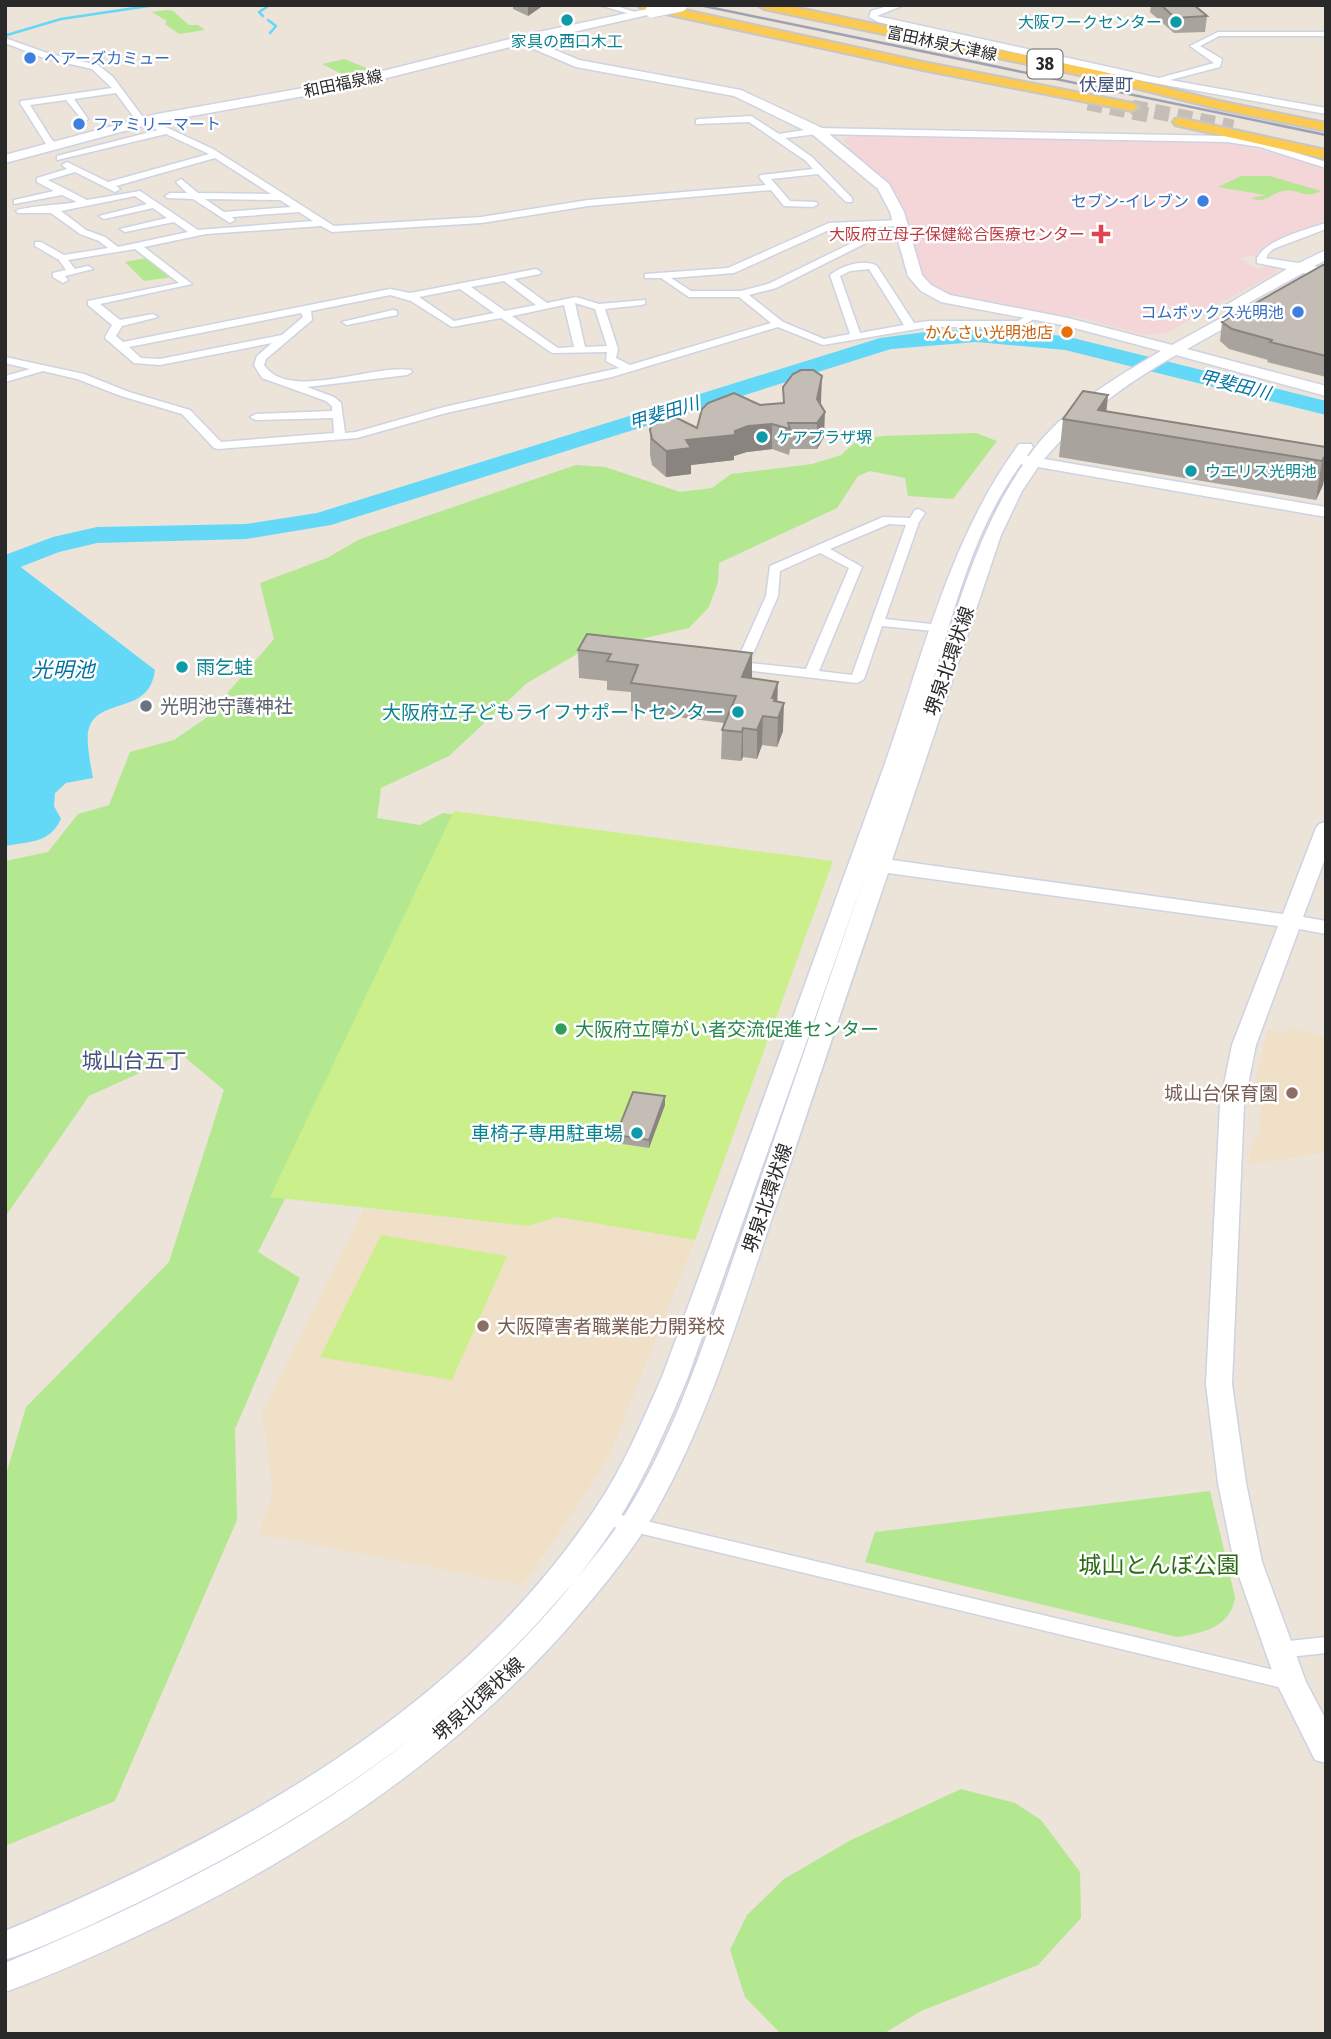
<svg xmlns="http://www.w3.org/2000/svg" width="1331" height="2039" viewBox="0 0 1331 2039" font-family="'Fira Sans Condensed','Noto Sans JP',sans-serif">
  <rect width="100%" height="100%" fill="#ece3d9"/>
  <g fill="#f0e0c7">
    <path d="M1291,1027L1326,1037V1152L1249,1165L1250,1149L1260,1130L1261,1105L1256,1080L1268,1030L1287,1033Z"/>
    <path d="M364,1209L528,1226L557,1217L695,1240L610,1454L573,1513L522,1585L259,1534L273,1492L262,1413Z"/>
  </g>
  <path fill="#f4d5d8" d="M856,134L1235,143L1326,168V220L1262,247L1264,250L1256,255L1239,258L1257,269L1272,266L1279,271L1166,333L1143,335L1082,318L973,301L940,290L928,282L918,267L898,195L884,179L847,148L851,147L843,140Z"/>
  <g fill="#b3e891">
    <path d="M167,10L173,11L189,25H198L205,30L179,34L165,24L167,21L152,12Z"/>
    <path d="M344,59L379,73L352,79L322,64Z"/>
    <path d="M1241,176H1270L1321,191C1303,200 1297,187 1283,191C1270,194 1265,204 1251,198L1266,195L1218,187Z"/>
    <path d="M146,258L173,277L144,281L125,262Z"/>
    <path d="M976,433L997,441L953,499L908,496L905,478L870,471L858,476L837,508L719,563L718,582L709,607L689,628L579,653L527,683L449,756L381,788L377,818L420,825L443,813L811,864L469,836L258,1252L300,1278L235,1429L237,1520L115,1801L5,1846V1478L26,1407L169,1262L224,1090L181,1054L89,1096L5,1217V861L48,852L78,814L109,805L130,752L174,740L206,718L274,639L260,583L327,558L360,539L576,465L605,467L680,492L712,488L731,474L812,464L841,455L858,440L883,436Z"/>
    <path d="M1210,1491L1235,1597C1231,1627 1203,1633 1177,1637L865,1562L875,1532Z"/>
    <path d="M961,1789L1015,1803L1041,1820L1080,1872L1081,1918L1038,1965L921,2011L883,2034H781L745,1997L730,1950L747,1915L784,1879L851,1840Z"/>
  </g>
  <g fill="#cbf08b">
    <path d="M454,811L833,861L695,1240L557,1217L528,1226L270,1197Z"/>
    <path d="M381,1235L507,1256L452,1380L320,1357Z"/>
  </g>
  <path fill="#63d8f7" d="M5,555L155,670C149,716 100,696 89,728C85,738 91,767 93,778L66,783L55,793L54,806L61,819C49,844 30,841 5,846Z"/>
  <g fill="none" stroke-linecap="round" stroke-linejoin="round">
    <g stroke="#63d8f7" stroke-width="2.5">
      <path d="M263,16L259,12L270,5"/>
      <path d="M268,20L276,26L270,33"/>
      <path d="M7,35L61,19L155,5"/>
    </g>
    <path fill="#63d8f7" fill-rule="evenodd" d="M976,329L1065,336L1326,401V415L1065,350L976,342L891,349L331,525L246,539L97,543L59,552L5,573V555L53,537L97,527L246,524L317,513L880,338L933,331Z"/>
    <g stroke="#c5beb6" stroke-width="15" stroke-dasharray="15 8" stroke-linecap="butt">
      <path d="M1088,103L1148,115"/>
      <path d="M1132,107L1233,127"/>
    </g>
    <g stroke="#ced3e3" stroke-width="3">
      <g id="street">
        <path d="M599,5H613L641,14L637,16Z"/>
        <path d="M891,5H904L877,16L1159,78L1214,63L1190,46L1218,32H1326V36H1219L1200,46L1222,59L1220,67L1170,80L1326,108V114L1143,81L878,22L869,17L871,11Z"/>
        <path d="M5,38L50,54L98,65L113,77L142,116L213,149L334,226L481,217L588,200L766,185L759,177L761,175L813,169L806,161L749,122L696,124V120L699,119L751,116L779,134L817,128L1227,136L1264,143L1326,162V168L1260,147L1227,142L817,134L785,138L812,157L852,198V202H846L818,174L771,179L790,201L816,202L818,204L813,207L784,206L771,190L588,206L481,223L332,232L321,226L206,234L144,247L192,284L100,304L120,320L153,314L158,317L122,326L116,336L123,342L390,289L410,293L536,269L541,272L540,274L514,279L547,303L576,297L599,304L645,300V304L641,305L605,309L618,349L616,358L630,365L771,323L739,297H689L661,278H645V274L728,268L829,223L900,220L905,223L900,226L869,227L870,241L776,288L749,295L783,322L824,339L850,334L830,275C841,266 864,258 877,266L914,323L929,321H1018L1032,313L1041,315L1020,327H929L823,345L778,327L612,377L446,413L357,438L218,449L214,448L182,414L121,396L77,379L43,371L5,382V376L30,369L5,363V357L84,374L129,392L190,410L221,442L334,433L333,418L256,420L250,417L256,414L332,411V406L326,401L262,378L254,365L257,356L272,343L160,365L134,363L106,339L105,337L112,325L88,305V301L179,283L135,249L68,260L75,269L88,266L93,269L65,276L68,280L63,283L53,277V273L66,270L59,260L35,246V242H41L64,255L108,248L99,241L80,234L51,213H18L16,211C24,206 63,205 77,202L62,195L14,204V200L54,191L37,182V178L67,169L62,165L67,162L108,182L209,154L166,134L57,160V156L158,130L136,120L116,93L74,99L88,119L84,122L66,100L30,105L52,140L59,145L55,148L46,144L20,103L21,101L112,88L92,69L44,58L5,43ZM215,158L271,194L198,193L181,179L176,182L187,193H170L165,196L167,198L193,199L230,223L235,220L232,217L299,212L313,221L198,230L140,191L87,200L48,180L75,172L115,192L120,189L116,186ZM135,196L147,204L99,216L104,219L153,208L167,218L120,229L125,232L174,222L188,232L118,247L105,237L86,230L61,211ZM205,199L280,200L291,207L224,212ZM859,228L862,238L768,284L741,291H691L671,278L734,273L831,229ZM869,269L904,325L860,333L840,276L850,271ZM504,281L536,305L505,311L471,287ZM460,289L494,313L454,321L419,297ZM390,295L411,301L452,327L501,318L552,353L607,352L606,361L619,368L444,407L356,432L345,433L341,403L334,397L307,387L407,375L412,372L411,370C373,364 288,402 264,365L266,359L312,320L311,311ZM575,303L595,309L607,346L585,347ZM564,305L574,347L558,348L512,316ZM301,313L303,317L282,335L160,359L141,358L129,347Z"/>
        <path d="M1326,223V229L1273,249L1268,254L1265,262L1257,260C1260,241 1308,229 1326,223Z"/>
        <path d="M393,310L397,311V315L347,325L342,322Z"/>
        <path d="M919,509L925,513L919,522L885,619L940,625L944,626V632L882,626L864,679L857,683L728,668V662L737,661L766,596L770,566L883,517L910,518L915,510ZM889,524L906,525L852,675L819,671L862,567L830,549ZM820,553L849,568L806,669L749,663L778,596L780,571Z"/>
        <path d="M604,1511L1291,1674L1298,1676L1301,1682L1298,1688L1291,1690L597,1523L594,1518L597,1513Z"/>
        <path d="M1326,1637V1653L1280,1658L1273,1656L1270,1650L1273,1644L1280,1642Z"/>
      </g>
    </g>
    <g stroke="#ced3e3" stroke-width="3">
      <path id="secondary" d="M652,8L658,11L656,13L534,41L579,60L741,90L822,128L889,184L904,212L922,275L931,285L950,295L1068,318L1172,345L1241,307L1228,312L1221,308L1287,269L1257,263V257L1299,263L1326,250V260L1314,266L1326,269V277L1303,273L1243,306H1253L1255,309L1253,312L1187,349L1326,386V396L1176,355C1126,384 1082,415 1044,459L1326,507V517L1038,467L1022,491L1001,535L892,860L1283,914L1316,828L1319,824L1326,822V856L1303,917L1326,921V934L1299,929L1256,1045L1244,1104L1232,1384L1246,1483L1262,1562L1306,1682L1326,1720V1763L1315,1760L1276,1682L1234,1562L1218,1483L1206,1384L1220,1104L1232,1045L1278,926L888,873C848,990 809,1107 770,1224C737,1322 707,1420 656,1511C630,1555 598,1593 565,1631C446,1764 297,1861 137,1936C94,1956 50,1976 5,1992V1963C203,1881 394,1780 540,1620C575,1581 609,1543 635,1498C684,1413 712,1318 745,1225C785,1107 826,989 867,870L688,1377C667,1427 645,1478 616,1524C505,1694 320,1815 141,1901C97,1922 52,1944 5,1960V1931C226,1838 459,1714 595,1509C623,1468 642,1422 662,1377C737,1175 809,972 883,769C923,657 948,541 1019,444H1031L1033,447L1027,456H1029C1061,410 1113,379 1161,351L1067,326L941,302L921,291L908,276L890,212L878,189L812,134L734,96L576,67L522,44L343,89L158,122L5,163V155L157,114L343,81L534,33ZM1021,464L1023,465C976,533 956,615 929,693C953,615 972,531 1021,464Z"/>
    </g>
    <g stroke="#c7c7c7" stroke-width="4">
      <g id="primary">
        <path d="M637,5H662L923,62L1132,103L1139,107L1132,111L923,70L643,9Z"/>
        <path d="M758,5H784L1104,72L1219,101L1326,123V131L1219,109L1103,80L764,9Z"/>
        <path d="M1180,118L1326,150V159L1175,125L1173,122L1175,119Z"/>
      </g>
    </g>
    <use href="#street" fill="#fff" fill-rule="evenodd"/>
    <use href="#secondary" fill="#fff" fill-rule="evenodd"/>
    <use href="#primary" fill="#fbca4f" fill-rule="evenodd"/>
    <path stroke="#9ca1b5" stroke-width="2.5" d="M699,5L1326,135"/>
    <g stroke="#ced3e3" stroke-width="15" stroke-linecap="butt">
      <path id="secondary-bridge" d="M652,11L681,5"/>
    </g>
    <use href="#secondary-bridge" stroke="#fff" stroke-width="13"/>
  </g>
  <g fill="#a9a39d">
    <path d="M513,5H544L528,16L513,9Z"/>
    <path d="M1151,5H1194L1207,16L1205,32L1174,33L1150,12Z"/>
    <path d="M1326,265V377L1267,362L1268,360L1229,349L1220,341L1222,322Z"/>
    <path d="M783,387L821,402L824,437L817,449H790L789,455L772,449L747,452L734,456V460L691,465V474L666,477L652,465L650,455V430L697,428L760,405L783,403Z"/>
    <path d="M1106,411L1326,447L1323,485L1316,500L1059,457L1063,419Z"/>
    <path d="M587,634L752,678L778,702L783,731L777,747L762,745L757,759L743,757L741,761L721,759L722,730L724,723L631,711V692L607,690V681L579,678L578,650Z"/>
    <path d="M665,1105L649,1148L616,1143V1135Z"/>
  </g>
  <g fill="#89847f">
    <path d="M528,5H544L528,16Z"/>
    <path d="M822,376L821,402L817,424V399Z"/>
    <path d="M1108,395L1105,426L1098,410Z"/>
    <path d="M825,412L824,437L817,449V423Z"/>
    <path d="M772,424V449L747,452L734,456V460L691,465V474L666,477V451L686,440L735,431L748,426Z"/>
    <path d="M1326,454V470L1323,485L1316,500L1322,461Z"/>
    <path d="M752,653V681L742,677Z"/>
    <path d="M778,682L777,710L772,698Z"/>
    <path d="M784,703L783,731L777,747L778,718Z"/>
    <path d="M763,716L762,745L757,759V730Z"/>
    <path d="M743,728V757L741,761L742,732Z"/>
    <path d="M665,1096V1105L649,1148V1140Z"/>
  </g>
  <g fill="#c4bdb6" stroke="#89847f" stroke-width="2">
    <path d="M1161,5H1194L1207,16L1175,18Z"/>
    <path d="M1323,265H1326V356L1270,342L1272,340L1232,329L1222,322Z"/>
    <path d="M801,370H813L822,376L817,399L825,412L817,423H788L790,429L772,424L748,426L735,431V435L686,440L691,448L666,451L652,439L650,430L651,425L661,417H675L697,428L702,409L708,403L734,393L760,405L784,403L783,387L793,374Z"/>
    <path d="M1083,391L1108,395L1098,410L1326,447V454L1322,461L1063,419Z"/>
    <path d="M587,634L752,653L742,677L778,682L772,698H775L774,701L784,703L778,718L763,716L757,730L743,728L742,732L722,730L736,696L631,683L638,665L607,661L611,654L578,650Z"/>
    <path d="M633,1092L665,1096L649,1140L616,1135Z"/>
  </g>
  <g fill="#0f9aa8" stroke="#fff" stroke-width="2.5">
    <circle cx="567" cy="20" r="7"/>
    <circle cx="1176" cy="22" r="7"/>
    <circle cx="762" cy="437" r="7"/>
    <circle cx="1191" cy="471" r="7"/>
    <circle cx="182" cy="667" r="7"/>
    <circle cx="738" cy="712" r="7"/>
    <circle cx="637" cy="1133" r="7"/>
  </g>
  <g fill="#3f7fe0" stroke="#fff" stroke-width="2.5">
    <circle cx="30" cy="58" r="7"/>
    <circle cx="79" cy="124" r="7"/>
    <circle cx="1203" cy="201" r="7"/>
    <circle cx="1298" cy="312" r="7"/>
  </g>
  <path fill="#e0444e" stroke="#fff" stroke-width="2.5" d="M1097.5 223.5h7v7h7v7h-7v7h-7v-7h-7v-7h7z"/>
  <circle fill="#e8710a" stroke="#fff" stroke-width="2.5" cx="1067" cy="332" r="7"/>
  <circle fill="#6b7280" stroke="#fff" stroke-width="2.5" cx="146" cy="706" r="7"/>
  <circle fill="#2e9e5b" stroke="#fff" stroke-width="2.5" cx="561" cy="1029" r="7"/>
  <g fill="#8d6e63" stroke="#fff" stroke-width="2.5">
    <circle cx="1292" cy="1093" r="7"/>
    <circle cx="483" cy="1326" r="7"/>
  </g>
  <g text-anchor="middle" stroke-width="5" stroke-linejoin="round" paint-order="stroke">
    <g font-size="16" fill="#0d838f" stroke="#fff" text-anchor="start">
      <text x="1162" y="28" text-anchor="end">大阪ワークセンター</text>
      <text x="567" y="47" text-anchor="middle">家具の西口木工</text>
      <text x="776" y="443">ケアプラザ堺</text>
      <text x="1205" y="477">ウエリス光明池</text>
    </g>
    <g font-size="16" fill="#292929" stroke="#fff">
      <text transform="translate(942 43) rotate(12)" y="6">富田林泉大津線</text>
      <text transform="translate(343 83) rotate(-12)" y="6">和田福泉線</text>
    </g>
    <g font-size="16" fill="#366cbe" stroke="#fff" text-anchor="start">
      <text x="44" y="64">ヘアーズカミュー</text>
      <text x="93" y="130">ファミリーマート</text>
      <text x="1189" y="207" text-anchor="end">セブン-イレブン</text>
      <text x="1284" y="318" text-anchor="end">コムボックス光明池</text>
    </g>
    <g font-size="16" fill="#be3a42" stroke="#fff" text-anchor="end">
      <text x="1085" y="240">大阪府立母子保健総合医療センター</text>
    </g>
    <g font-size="16" fill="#c56008" stroke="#fff" text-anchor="end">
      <text x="1053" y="338">かんさい光明池店</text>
    </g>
    <rect fill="#fff" stroke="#696969" stroke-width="2" x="1027.5" y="49.5" width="35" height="29" rx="5"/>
    <g font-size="18" font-weight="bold" fill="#292929">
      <text x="1045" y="70">38</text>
    </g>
    <g font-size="18" fill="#46537c" stroke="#fff">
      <text x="1106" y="91">伏屋町</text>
    </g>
    <g font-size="18" font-style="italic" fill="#0374a2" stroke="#fff">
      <text transform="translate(1235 385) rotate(14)" y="6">甲斐田川</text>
      <text transform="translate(664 413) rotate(-17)" y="6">甲斐田川</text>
    </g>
    <g font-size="19" fill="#292929" stroke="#fff">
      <text transform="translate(949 661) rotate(-71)" y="7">堺泉北環状線</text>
      <text transform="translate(767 1198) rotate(-71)" y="7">堺泉北環状線</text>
      <text transform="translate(478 1699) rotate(-42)" y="7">堺泉北環状線</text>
    </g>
    <g font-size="19" fill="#0d838f" stroke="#fff" text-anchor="end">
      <text x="196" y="674" text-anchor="start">雨乞蛙</text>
      <text x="724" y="719">大阪府立子どもライフサポートセンター</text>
      <text x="623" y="1140">車椅子専用駐車場</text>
    </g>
    <g font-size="19" fill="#5b616d" stroke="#fff" text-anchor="start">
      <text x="160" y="713">光明池守護神社</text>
    </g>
    <g font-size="19" fill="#27864d" stroke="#fff" text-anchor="start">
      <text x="575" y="1036">大阪府立障がい者交流促進センター</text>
    </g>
    <g font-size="19" fill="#785e54" stroke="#fff" text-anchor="end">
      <text x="1278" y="1100">城山台保育園</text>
      <text x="497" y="1333" text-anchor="start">大阪障害者職業能力開発校</text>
    </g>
    <g font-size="21" font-style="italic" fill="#0374a2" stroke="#fff">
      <text x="63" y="677">光明池</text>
    </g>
    <g font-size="21" fill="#46537c" stroke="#fff">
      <text x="134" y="1068">城山台五丁</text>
    </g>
    <g font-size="23" fill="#2b6a14" stroke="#fff">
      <text x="1159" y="1573">城山とんぼ公園</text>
    </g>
  </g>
  <rect width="1331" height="2039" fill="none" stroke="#292929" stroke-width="14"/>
</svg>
